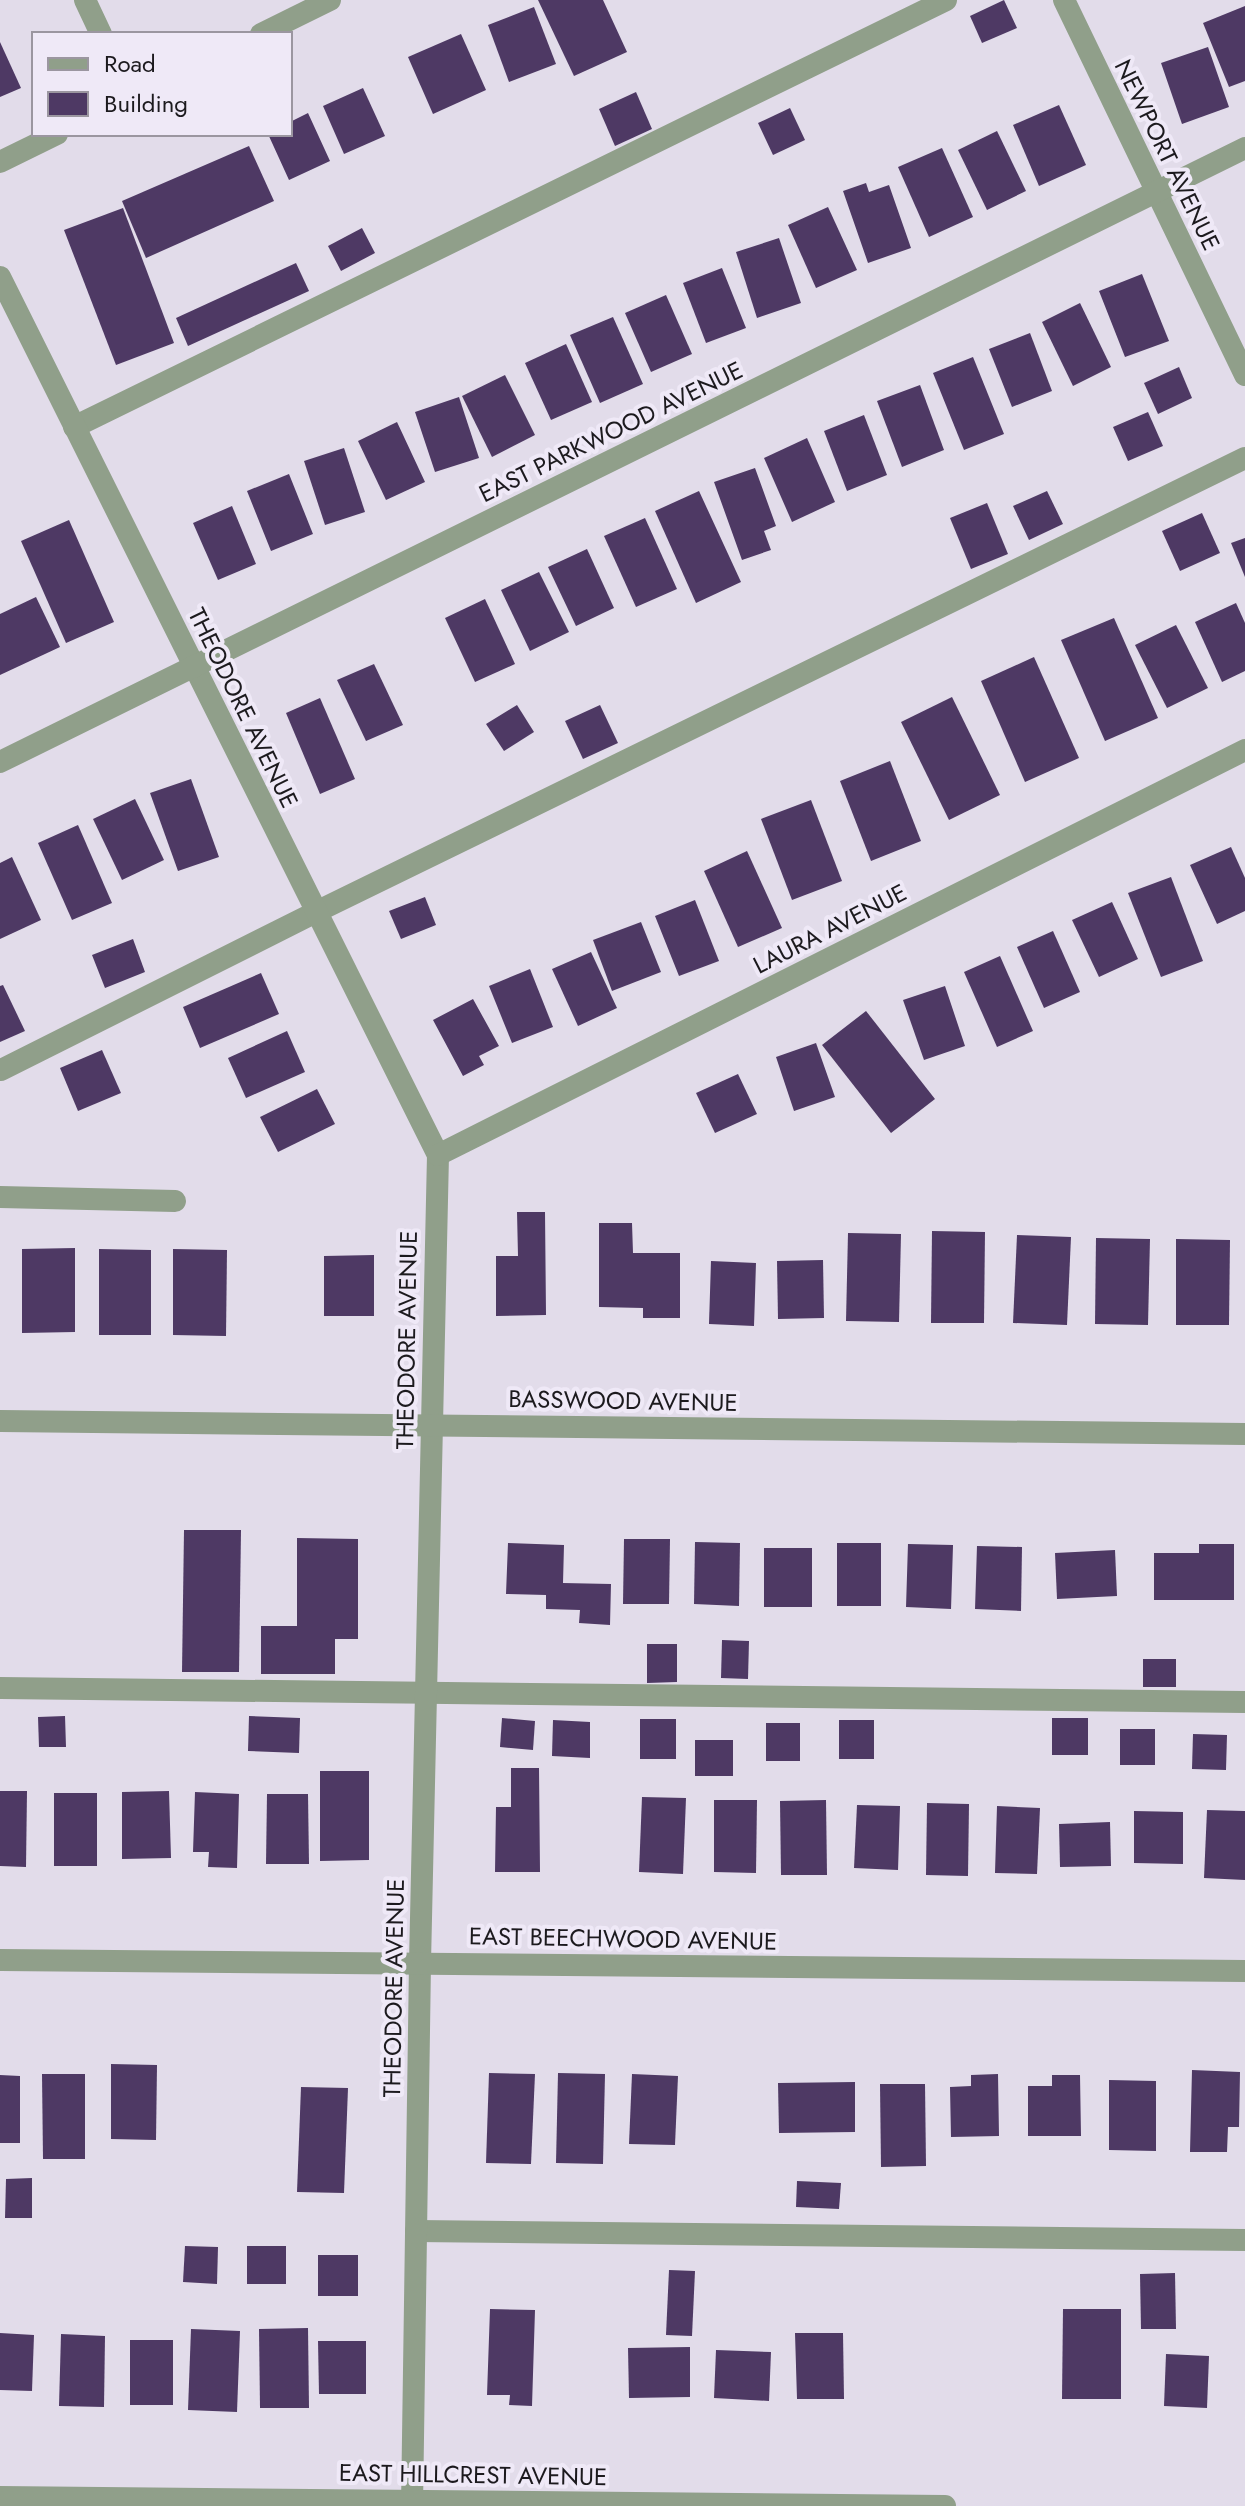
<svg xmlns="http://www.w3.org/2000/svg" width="1245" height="2506" viewBox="0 0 1245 2506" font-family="Jost,sans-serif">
  <rect width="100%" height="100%" fill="#e2dcea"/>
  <g fill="#4e3964">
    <path d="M538,0H603L627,52L574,76Z"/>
    <path d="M1004,0L1017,28L982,43L970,16Z"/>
    <path d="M1245,6V81L1229,87L1203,23Z"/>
    <path d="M534,7L556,64L509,82L488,25Z"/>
    <path d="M461,34L486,90L433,114L408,57Z"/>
    <path d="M0,42L21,88L0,97Z"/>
    <path d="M1208,47L1229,107L1182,124L1161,63Z"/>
    <path d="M363,88L385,136L344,154L323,106Z"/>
    <path d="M636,92L652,129L615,146L599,109Z"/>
    <path d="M1059,105L1086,165L1039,186L1013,125Z"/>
    <path d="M790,108L805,140L773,155L758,123Z"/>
    <path d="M308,113L330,161L289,180L268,134H290V122Z"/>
    <path d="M997,131L1026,191L987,210L958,150Z"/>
    <path d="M249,146L274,201L146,258L122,201Z"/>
    <path d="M942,148L973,217L929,237L898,167Z"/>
    <path d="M866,183L869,192L889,185L911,248L868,263L843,191Z"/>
    <path d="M828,207L857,270L816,288L788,225Z"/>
    <path d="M123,208L174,343L116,365L64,230Z"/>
    <path d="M362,228L375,253L341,271L328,246Z"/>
    <path d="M779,238L801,303L757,318L736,252Z"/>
    <path d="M296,263L309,291L188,346L176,318Z"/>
    <path d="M722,268L746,328L706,343L683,283Z"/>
    <path d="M1142,274L1169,341L1125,357L1099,291Z"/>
    <path d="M666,295L692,354L651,372L625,313Z"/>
    <path d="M1080,303L1111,367L1073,386L1042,322Z"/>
    <path d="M613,317L643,384L600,403L570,335Z"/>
    <path d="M1030,333L1052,391L1012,407L989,349Z"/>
    <path d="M566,344L592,402L551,420L525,363Z"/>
    <path d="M973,357L1004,434L964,450L933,373Z"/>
    <path d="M1179,367L1192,398L1158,414L1144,383Z"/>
    <path d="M505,375L535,435L492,457L462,396Z"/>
    <path d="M920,385L944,450L902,467L877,401Z"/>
    <path d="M459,397L479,458L435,472L415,412Z"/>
    <path d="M1148,412L1163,446L1128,461L1113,427Z"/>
    <path d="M864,415L887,475L847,491L824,431Z"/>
    <path d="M397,422L425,482L386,500L358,441Z"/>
    <path d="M807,438L835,502L792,522L764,458Z"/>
    <path d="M344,448L365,512L325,525L304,461Z"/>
    <path d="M755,468L776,526L764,531L771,550L742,560L714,482Z"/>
    <path d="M289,474L313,534L271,551L247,491Z"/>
    <path d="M699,491L741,582L696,603L655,511Z"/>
    <path d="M1047,491L1063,524L1029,540L1013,506Z"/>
    <path d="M987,503L1008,554L971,569L950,518Z"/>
    <path d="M232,506L256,564L218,580L193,523Z"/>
    <path d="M1202,513L1220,553L1180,571L1162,531Z"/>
    <path d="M645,518L677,589L636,607L604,536Z"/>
    <path d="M69,520L114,622L66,643L21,541Z"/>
    <path d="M1245,538V577L1231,543Z"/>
    <path d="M587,549L614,608L576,626L548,567Z"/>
    <path d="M539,572L569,632L530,651L501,590Z"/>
    <path d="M36,597L60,647L0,675V614Z"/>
    <path d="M485,599L515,664L475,682L445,618Z"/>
    <path d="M1236,603L1245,623V671L1222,682L1195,622Z"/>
    <path d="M1114,618L1158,718L1105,741L1061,640Z"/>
    <path d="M1176,625L1208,688L1167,708L1135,645Z"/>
    <path d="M1034,657L1079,758L1025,782L981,681Z"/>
    <path d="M374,664L403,725L366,741L337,680Z"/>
    <path d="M952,697L1000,795L949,820L901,722Z"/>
    <path d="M320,698L355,779L320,794L286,713Z"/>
    <path d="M517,705L534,732L504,751L486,724Z"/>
    <path d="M600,705L618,743L583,759L565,721Z"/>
    <path d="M890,761L921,841L871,861L840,781Z"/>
    <path d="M191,779L219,857L178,871L150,793Z"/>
    <path d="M135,799L164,860L122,880L93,819Z"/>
    <path d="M811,800L842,881L792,900L761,819Z"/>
    <path d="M78,825L112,903L72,920L38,843Z"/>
    <path d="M1231,847L1245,878V911L1217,924L1190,865Z"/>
    <path d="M747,851L782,928L738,947L704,871Z"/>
    <path d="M12,857L41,920L0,939V863Z"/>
    <path d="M1171,877L1203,961L1161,977L1128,893Z"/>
    <path d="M425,897L436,925L401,939L389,911Z"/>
    <path d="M695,900L719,961L679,976L655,916Z"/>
    <path d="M1112,902L1138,959L1099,977L1072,920Z"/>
    <path d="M641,922L661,972L612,991L593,940Z"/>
    <path d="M1053,931L1080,992L1044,1008L1017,947Z"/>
    <path d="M133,939L145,972L105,988L92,955Z"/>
    <path d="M591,952L617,1008L578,1026L552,969Z"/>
    <path d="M1000,956L1033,1031L997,1047L964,972Z"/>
    <path d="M530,969L553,1027L512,1043L489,986Z"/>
    <path d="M261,973L279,1014L200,1048L183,1007Z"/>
    <path d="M3,985L25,1031L0,1042V986Z"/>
    <path d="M945,986L965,1046L924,1060L903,1000Z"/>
    <path d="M473,999L499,1046L479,1056L484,1065L463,1076L433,1020Z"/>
    <path d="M866,1011L935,1099L891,1133L822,1045Z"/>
    <path d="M287,1031L305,1072L246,1098L228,1058Z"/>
    <path d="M816,1043L835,1097L794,1111L776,1057Z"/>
    <path d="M102,1050L121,1093L78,1111L60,1068Z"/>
    <path d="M738,1074L757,1114L715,1133L696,1093Z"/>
    <path d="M317,1089L335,1124L278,1152L260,1117Z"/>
    <path d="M517,1212H545L546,1315L496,1316V1256H518Z"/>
    <path d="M599,1223H632L633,1253H680V1318H643V1308L599,1307Z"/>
    <path d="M932,1231L985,1232L984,1323H931Z"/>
    <path d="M848,1233L901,1234L899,1322L846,1321Z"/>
    <path d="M1017,1235L1071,1237L1067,1325L1013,1323Z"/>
    <path d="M1096,1238L1150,1239L1148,1325L1095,1324Z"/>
    <path d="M1176,1239L1230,1240L1229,1325H1176Z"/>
    <path d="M75,1248V1332L22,1333V1249Z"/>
    <path d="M99,1249L151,1250V1335H99Z"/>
    <path d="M173,1249L227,1250L226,1336L173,1335Z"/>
    <path d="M374,1255V1316H324V1256Z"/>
    <path d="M823,1260L824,1318L778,1319L777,1261Z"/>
    <path d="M711,1261L756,1263L754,1326L709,1324Z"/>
    <path d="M184,1530H241L239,1672H182Z"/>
    <path d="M297,1538L358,1539V1639H335V1674H261V1626H297Z"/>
    <path d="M624,1539H670L669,1604H623Z"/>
    <path d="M695,1542L740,1543L739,1606L694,1604Z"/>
    <path d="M508,1543L564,1545L563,1583L611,1584L610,1625L579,1623L580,1610L546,1609V1595L506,1594Z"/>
    <rect x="837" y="1543" width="44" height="63"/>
    <path d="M908,1544L953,1545L951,1609L906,1607Z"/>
    <path d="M1199,1544H1234V1600H1154V1553H1199Z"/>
    <path d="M977,1546L1022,1547L1021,1611L975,1609Z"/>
    <rect x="764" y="1548" width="48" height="59"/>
    <path d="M1115,1550L1117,1596L1057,1599L1055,1553Z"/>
    <path d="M722,1640L749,1641L748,1679L721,1678Z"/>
    <path d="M647,1644H677V1682L647,1683Z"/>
    <rect x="1143" y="1659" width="33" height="28"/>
    <path d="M65,1716L66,1747H39L38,1717Z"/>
    <path d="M249,1716L300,1718L299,1753L248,1751Z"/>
    <path d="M502,1718L535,1721L533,1750L500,1747Z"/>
    <rect x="1052" y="1718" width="36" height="37"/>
    <rect x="640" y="1719" width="36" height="40"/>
    <path d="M553,1720L590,1722V1758L552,1756Z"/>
    <rect x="839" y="1720" width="35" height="39"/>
    <rect x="766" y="1723" width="34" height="38"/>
    <rect x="1120" y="1729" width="35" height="36"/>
    <path d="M1193,1734L1227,1735L1226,1770L1192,1769Z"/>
    <rect x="695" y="1740" width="38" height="36"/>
    <path d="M511,1768H539L540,1872H495L496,1807H511Z"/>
    <path d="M320,1771H369V1860L320,1861Z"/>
    <path d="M0,1791H27L26,1867L0,1866Z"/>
    <path d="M169,1791L171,1858L122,1859V1792Z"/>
    <path d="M195,1792L239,1794L237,1868L208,1867L209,1852H193Z"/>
    <rect x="54" y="1793" width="43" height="73"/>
    <path d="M267,1794H308L309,1864H266Z"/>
    <path d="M642,1797L686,1798L683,1874L639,1872Z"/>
    <path d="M714,1800H757L756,1873L714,1872Z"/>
    <path d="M826,1800L827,1875H781L780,1801Z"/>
    <path d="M927,1803L969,1804L968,1876L926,1875Z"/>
    <path d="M857,1805L900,1806L898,1870L854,1868Z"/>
    <path d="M997,1806L1040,1808L1037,1874L995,1873Z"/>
    <path d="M1207,1810L1245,1811V1880L1204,1878Z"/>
    <path d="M1134,1811L1183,1812V1864L1134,1863Z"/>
    <path d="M1110,1822L1111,1866L1060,1867L1059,1824Z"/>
    <path d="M111,2064L157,2065L156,2140L111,2139Z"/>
    <path d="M1192,2070L1240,2072L1239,2127H1228L1227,2152H1190Z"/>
    <path d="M489,2073L535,2074L531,2164L486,2163Z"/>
    <path d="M558,2073L605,2074L603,2164L556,2163Z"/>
    <path d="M42,2074H85V2159H43Z"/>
    <path d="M632,2074L678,2076L675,2145L629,2144Z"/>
    <path d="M998,2074L999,2136L951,2137L950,2087L971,2086V2075Z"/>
    <path d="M0,2075L20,2076V2143H0Z"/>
    <path d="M1052,2075H1080L1081,2136H1028V2086H1052Z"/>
    <path d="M1109,2080L1156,2081V2151L1109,2150Z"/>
    <path d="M855,2082V2132L779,2133L778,2083Z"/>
    <path d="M880,2084H925L926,2166L881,2167Z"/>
    <path d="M301,2087L348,2088L344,2193L297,2192Z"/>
    <path d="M32,2178V2218H5L6,2179Z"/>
    <path d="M797,2181L841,2183L839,2209L796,2207Z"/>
    <path d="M185,2246L218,2247L217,2284L183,2282Z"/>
    <rect x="247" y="2246" width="39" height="38"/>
    <rect x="318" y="2255" width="40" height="41"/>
    <path d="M669,2270L695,2271L692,2336L666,2335Z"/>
    <path d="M1175,2273L1176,2329H1141L1140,2274Z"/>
    <path d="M490,2309L535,2310L532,2406L509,2405L510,2395H487Z"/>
    <path d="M1063,2309H1121V2399H1062Z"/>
    <path d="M308,2328L309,2408H260L259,2329Z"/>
    <path d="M191,2329L240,2331L237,2412L188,2410Z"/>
    <path d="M0,2333L34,2335L32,2391L0,2390Z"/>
    <path d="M795,2333H843L844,2399H797Z"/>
    <path d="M61,2334L105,2336L104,2407L59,2406Z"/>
    <rect x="130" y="2340" width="43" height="65"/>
    <path d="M318,2341H366V2394H319Z"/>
    <path d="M690,2347V2397L629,2398L628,2348Z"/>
    <path d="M716,2350L771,2352L769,2401L714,2398Z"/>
    <path d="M1166,2354L1209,2356L1207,2408L1164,2406Z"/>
  </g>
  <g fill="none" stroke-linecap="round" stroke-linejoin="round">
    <g stroke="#909f8a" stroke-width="22">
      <path d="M85,0L101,34"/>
      <path d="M74,427L946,0"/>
      <path d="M1,1070L316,912L1245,458"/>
      <path d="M0,1197L175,1201"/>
      <path d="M0,1688L1245,1702"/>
      <path d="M416,2231L1245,2240"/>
    </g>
    <g stroke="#909f8a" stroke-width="22">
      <path d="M1064,0L1245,375"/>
      <path d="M261,34L330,0"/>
      <path d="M0,162L57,134"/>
      <path d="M0,277L438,1155L420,1963L412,2506"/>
      <path d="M0,762L1245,148"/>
      <path d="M438,1155L1245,750"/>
      <path d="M0,1421L1245,1434"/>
      <path d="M0,1960L1245,1971"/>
      <path d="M0,2497L945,2506"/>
    </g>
  </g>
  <g text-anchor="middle" stroke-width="8" stroke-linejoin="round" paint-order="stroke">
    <g font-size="24" fill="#1c1a1e" stroke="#efe9f7">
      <text transform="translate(1167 155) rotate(64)" y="8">NEWPORT AVENUE</text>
      <text transform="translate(611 432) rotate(-26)" y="8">EAST PARKWOOD AVENUE</text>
      <text transform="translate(243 708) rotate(64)" y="8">THEODORE AVENUE</text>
      <text transform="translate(830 929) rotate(-27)" y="8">LAURA AVENUE</text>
      <text transform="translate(407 1340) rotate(-89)" y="8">THEODORE AVENUE</text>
      <text transform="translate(623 1401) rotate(1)" y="8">BASSWOOD AVENUE</text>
      <text transform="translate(623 1939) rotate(1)" y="8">EAST BEECHWOOD AVENUE</text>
      <text transform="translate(394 1988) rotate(-89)" y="8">THEODORE AVENUE</text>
      <text transform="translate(473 2475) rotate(1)" y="8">EAST HILLCREST AVENUE</text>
    </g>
  </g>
  <rect x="32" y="32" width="260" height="104" fill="#efe9f7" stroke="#9b96a0" stroke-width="2"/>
  <rect x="48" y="58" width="40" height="12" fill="#909f8a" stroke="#9b96a0" stroke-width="2"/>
  <text x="104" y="72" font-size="24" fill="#1c1a1e">Road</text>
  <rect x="48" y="92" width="40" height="24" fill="#4e3964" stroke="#9b96a0" stroke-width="2"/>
  <text x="104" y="112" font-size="24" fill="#1c1a1e">Building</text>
</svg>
